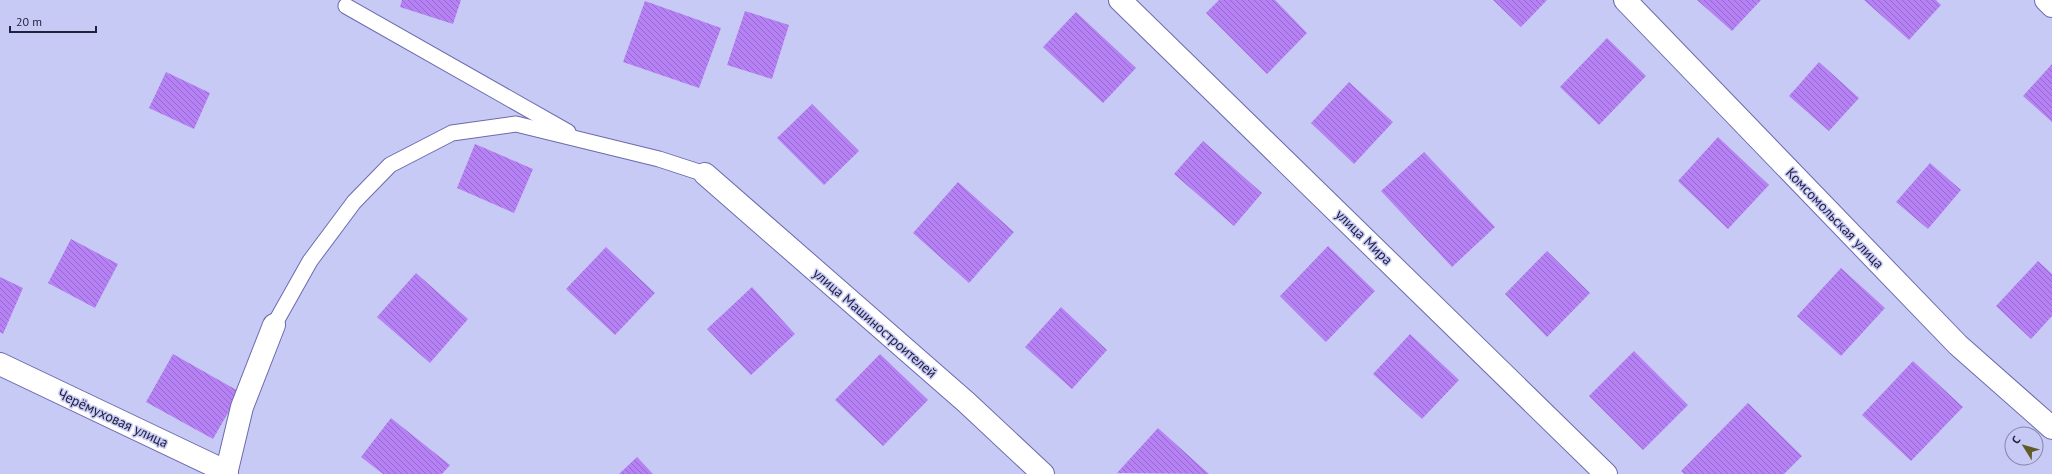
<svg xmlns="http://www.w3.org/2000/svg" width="2052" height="474" viewBox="0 0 2052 474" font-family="'PT Sans',sans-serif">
  <defs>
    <pattern id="building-back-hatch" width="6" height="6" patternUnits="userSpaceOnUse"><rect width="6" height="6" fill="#b681f4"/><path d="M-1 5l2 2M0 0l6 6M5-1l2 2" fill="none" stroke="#9469c7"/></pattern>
  </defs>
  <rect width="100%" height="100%" fill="#c8caf6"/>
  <g fill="url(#building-back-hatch)">
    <path d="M402,0H461L453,24L400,7Z"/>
    <path d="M1219,0H1275L1307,33L1267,74L1206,13Z"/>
    <path d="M1493,0H1547L1521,27Z"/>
    <path d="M1697,0H1761L1732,31Z"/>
    <path d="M1864,0H1936L1941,5L1909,40Z"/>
    <path d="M645,1L721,28L699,88L623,62Z"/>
    <path d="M745,11L789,25L772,79L727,65Z"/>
    <path d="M1076,12L1136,68L1103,103L1043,47Z"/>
    <path d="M1607,38L1646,76L1599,125L1560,87Z"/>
    <path d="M1819,62L1859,98L1829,131L1789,96Z"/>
    <path d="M2052,64V122L2023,96Z"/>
    <path d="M166,72L210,93L194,129L149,108Z"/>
    <path d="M1349,82L1393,122L1354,164L1311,123Z"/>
    <path d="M812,104L859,151L824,185L777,138Z"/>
    <path d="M1718,137L1769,185L1728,229L1678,181Z"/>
    <path d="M1203,141L1262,193L1234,226L1174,174Z"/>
    <path d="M475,144L533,169L514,213L457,188Z"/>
    <path d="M1424,152L1495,227L1452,267L1381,191Z"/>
    <path d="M1930,163L1961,190L1928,229L1896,202Z"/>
    <path d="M958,182L1014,232L969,283L913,233Z"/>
    <path d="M71,239L118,264L95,308L48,283Z"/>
    <path d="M1328,246L1375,291L1326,342L1280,296Z"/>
    <path d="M606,247L655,293L615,335L566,289Z"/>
    <path d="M1547,251L1590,293L1547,337L1505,294Z"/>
    <path d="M2038,261L2052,274V316L2031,339L1996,306Z"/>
    <path d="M1841,268L1885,308L1841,356L1797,316Z"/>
    <path d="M416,273L468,319L430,363L377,317Z"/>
    <path d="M0,277L23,288L3,334L0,332Z"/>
    <path d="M752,287L795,334L751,375L707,329Z"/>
    <path d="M1061,307L1107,350L1072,389L1025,347Z"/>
    <path d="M1410,334L1459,380L1422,419L1373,374Z"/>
    <path d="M1634,351L1688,405L1643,450L1589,396Z"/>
    <path d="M173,354L240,392L213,439L146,402Z"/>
    <path d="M880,354L928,400L883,446L835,400Z"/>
    <path d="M1913,361L1963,407L1911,461L1862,415Z"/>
    <path d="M1748,403L1802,456L1784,474H1684L1681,471Z"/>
    <path d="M391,418L450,465L442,474H383L361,457Z"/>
    <path d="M1158,428L1209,474L1117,473Z"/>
    <path d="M637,457L653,474H619Z"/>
  </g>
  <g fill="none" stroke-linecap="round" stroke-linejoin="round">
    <g stroke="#6c6aae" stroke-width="17">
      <g id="service">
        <path d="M346,6L568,132"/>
        <path d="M274,325L310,261L354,202L390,165L452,133L516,124L659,159L705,174"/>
      </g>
    </g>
    <g stroke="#6c6aae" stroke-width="24">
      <g id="minor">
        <path d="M1120,0L1606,474"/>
        <path d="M1625,0L1958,345L2052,428"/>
        <path d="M2046,0L2052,6"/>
        <path d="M705,174L966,402L1043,474"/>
        <path d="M0,364L227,472"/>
        <path d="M226,474L242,407L274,325"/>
      </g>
    </g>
    <use href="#service" stroke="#fff" stroke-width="15"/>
    <use href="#minor" stroke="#fff" stroke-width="22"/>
  </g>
  <g text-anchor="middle" stroke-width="3" stroke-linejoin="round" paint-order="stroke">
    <g font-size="14" fill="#22213d" stroke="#c8caf6">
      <text transform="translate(1835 218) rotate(46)" y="5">Комсомольская улица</text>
      <text transform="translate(1364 237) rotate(44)" y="5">улица Мира</text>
      <text transform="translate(875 323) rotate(41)" y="5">улица Машиностроителей</text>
      <text transform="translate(113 418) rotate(25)" y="5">Черёмуховая улица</text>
    </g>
  </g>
  <g transform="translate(2024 446) rotate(307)"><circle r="19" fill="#c8caf6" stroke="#8686ac"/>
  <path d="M0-3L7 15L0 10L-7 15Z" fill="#605b27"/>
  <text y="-6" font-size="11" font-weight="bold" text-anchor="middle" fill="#22213d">С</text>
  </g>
  <path d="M10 26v6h86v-6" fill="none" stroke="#22213d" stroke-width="2"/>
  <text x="16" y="26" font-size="12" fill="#22213d" stroke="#c8caf6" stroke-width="3" paint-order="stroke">20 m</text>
</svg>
